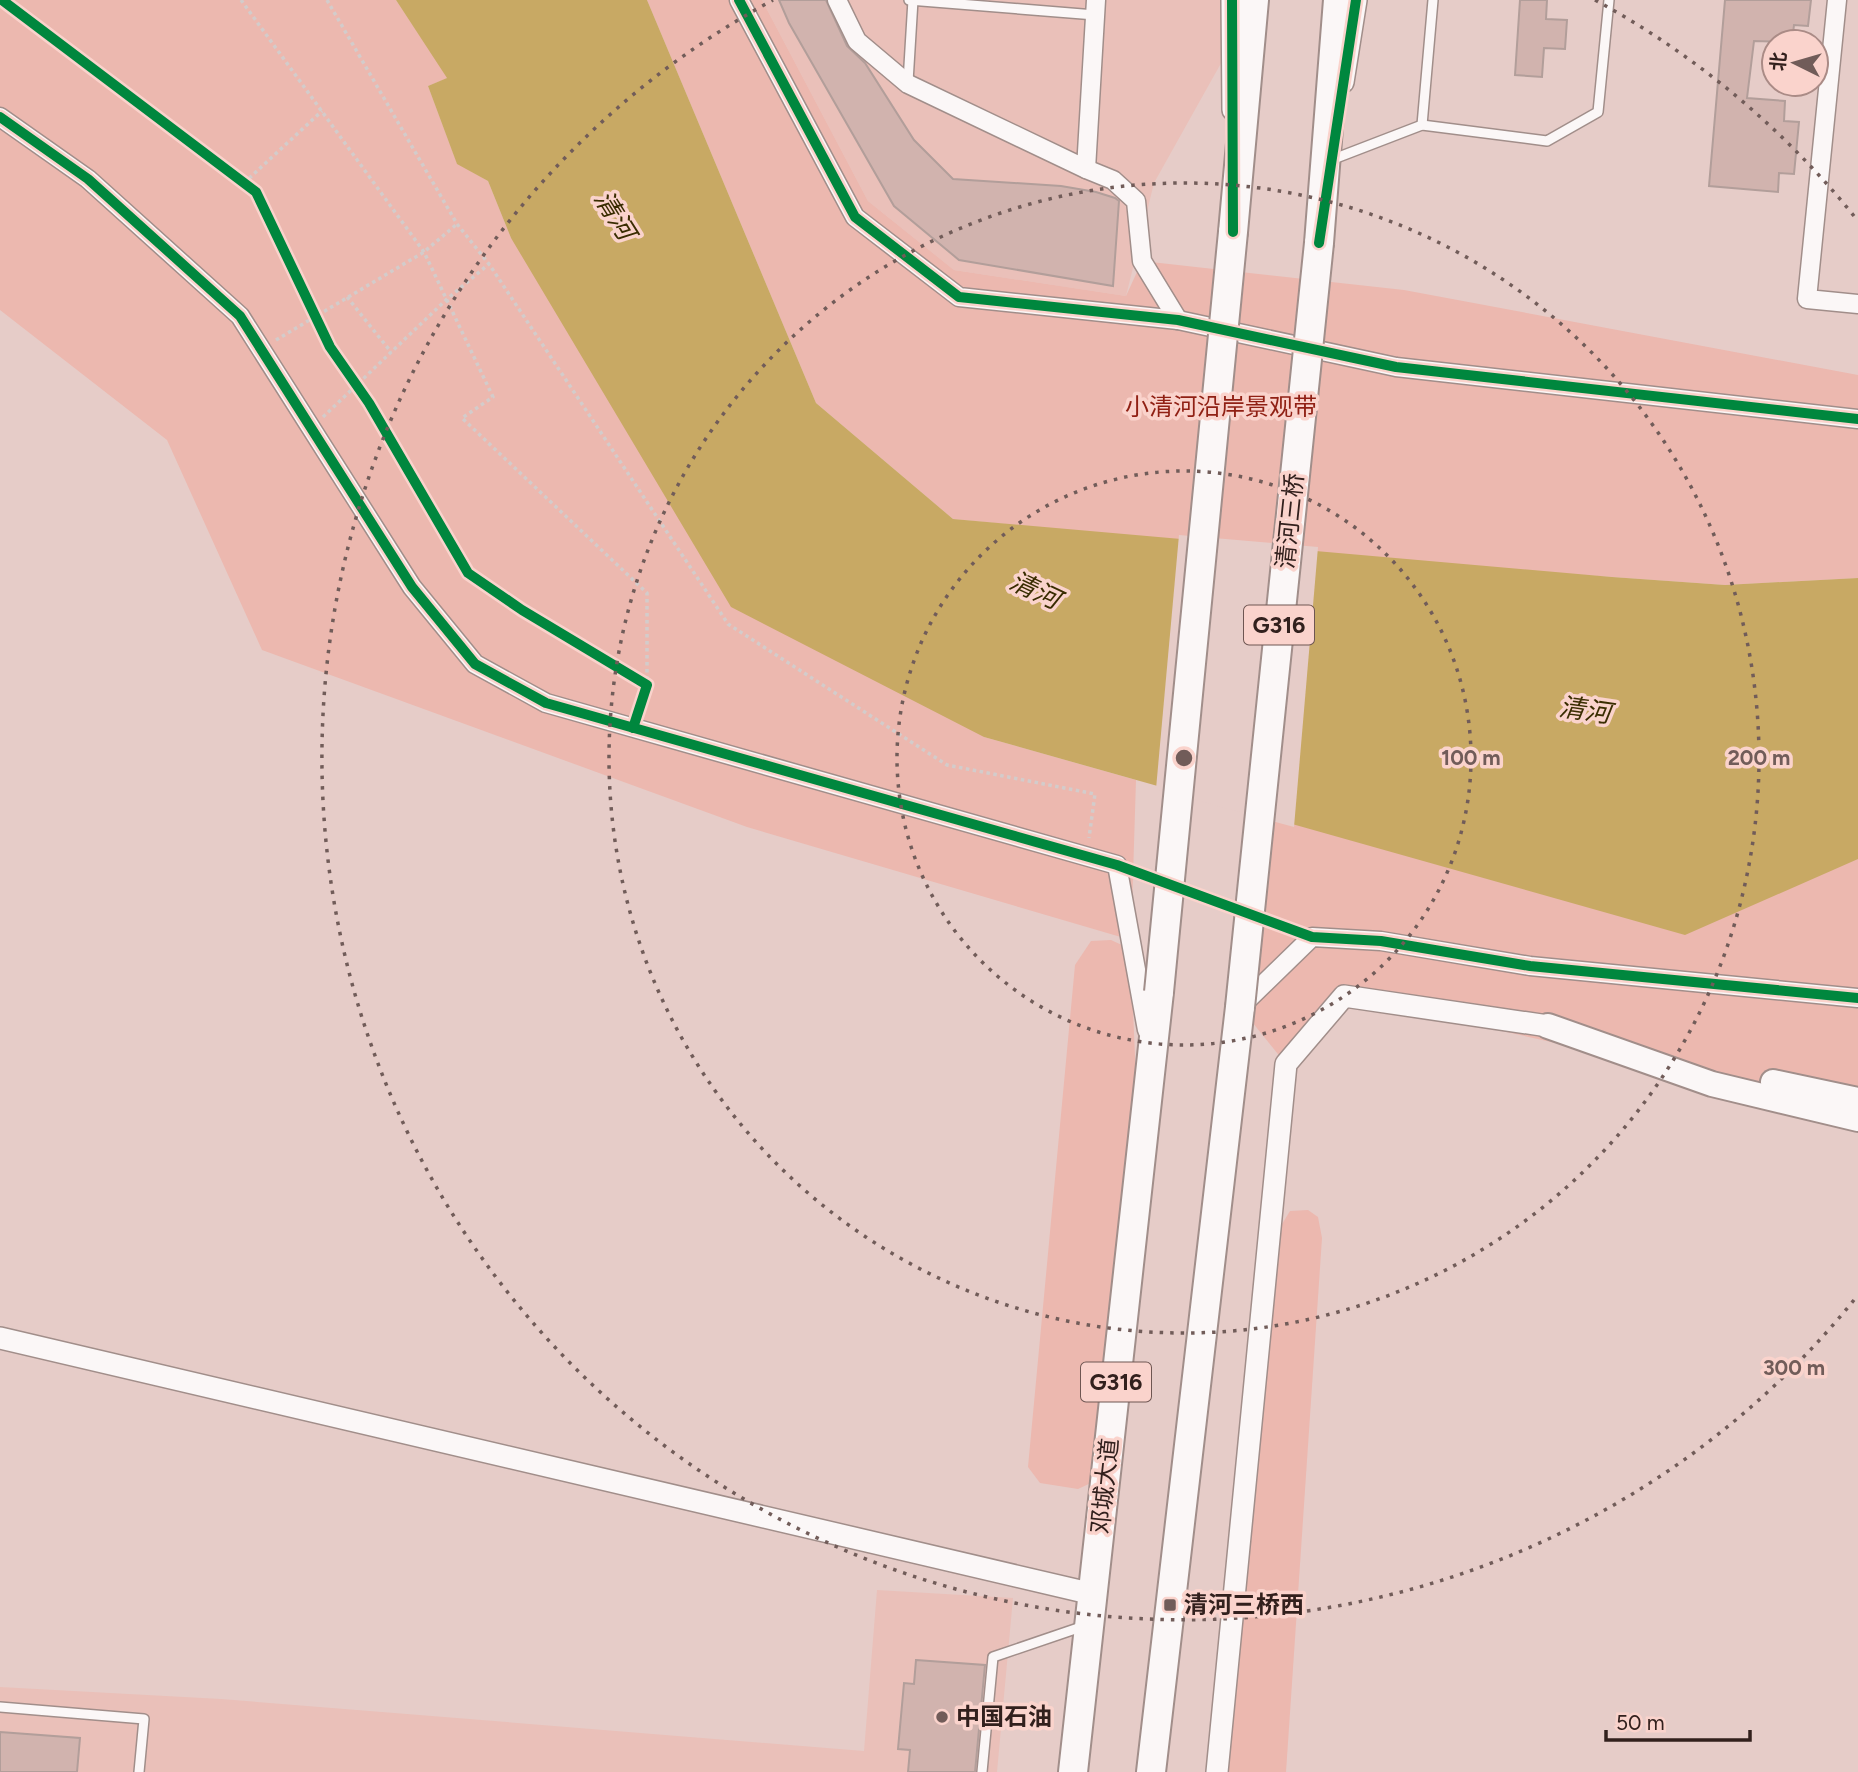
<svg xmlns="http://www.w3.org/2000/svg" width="1858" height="1772" viewBox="0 0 1858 1772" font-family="Figtree,'Noto Sans SC',sans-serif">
  <rect width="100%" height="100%" fill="#e6ccc8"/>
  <g fill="#eac0b9">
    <path d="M762,0H1254L1253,6L1154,183L1126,296L954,270L868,201Z"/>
    <path d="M877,1590L1013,1598L997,1772H0V1687L221,1699L864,1751Z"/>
  </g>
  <g fill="#ecb8af">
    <path d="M0,0H396L448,78L428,86L457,163L488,181L511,238L984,737L1136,780L1131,940L747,827L262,650L167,440L0,310Z"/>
    <path d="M647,0H762L868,201L954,270L1126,296L1142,261L1404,290L1858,375V578L1725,585L1387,561L953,519L816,403Z"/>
    <path d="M1260,814L1858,859V1110L1344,996L1286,1064L1240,1007Z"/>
    <path d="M1111,940L1124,946L1132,986L1136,1080L1093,1482L1078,1489L1040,1483L1028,1467L1075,965L1091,941Z"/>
    <path d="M1308,1210L1318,1217L1322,1238L1286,1772H1225L1279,1229L1290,1211Z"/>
  </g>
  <path fill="#c8a964" d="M396,0H647L816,403L953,519L1612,577L1725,585L1858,578V859L1685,935L984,737L731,607L511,238L488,181L457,164L428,86L447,78Z"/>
  <path fill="#e6ccc8" d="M1179,535L1318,547L1294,827L1156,789Z"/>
  <g fill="#d1b3ae" stroke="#b29e9a" stroke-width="2">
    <path d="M779,0H826L847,46L865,63L914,140L953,179L1061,186L1096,192L1115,198L1119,201L1113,286L959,260L894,206L789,23Z"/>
    <path d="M1520,0H1547L1546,19L1567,20L1565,49L1544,48L1542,77L1515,75Z"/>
    <path d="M1725,0H1811L1808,26L1794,25L1792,42L1754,41L1747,98L1785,101L1784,121L1799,122L1794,174L1779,173L1778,192L1709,186Z"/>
    <path d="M916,1660L985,1665L975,1772H908L910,1750L898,1749L904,1683L914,1684Z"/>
    <path d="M0,1732L80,1738L77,1772H0Z"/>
  </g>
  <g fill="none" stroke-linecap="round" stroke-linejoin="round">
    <g stroke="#a18e8a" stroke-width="12">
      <g id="service">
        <path d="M909,0L1095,15"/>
        <path d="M908,82L913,0"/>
        <path d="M1422,125L1433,0"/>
        <path d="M1331,160L1422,125L1547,141L1598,112L1609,0"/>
        <path d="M0,1707L144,1719L139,1772"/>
        <path d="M982,1772L993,1657L1084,1626"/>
      </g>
    </g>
    <g stroke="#a18e8a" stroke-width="21">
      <g id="minor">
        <path d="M739,0L855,217L959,297L1178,320L1396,367L1858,419"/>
        <path d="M837,0L857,41L908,84L1086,169L1096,0"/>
        <path d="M1837,0L1807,299L1858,304"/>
        <path d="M0,117L88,179L240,316L412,587L475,664L546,703L1117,865L1147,1030"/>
        <path d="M1086,169L1113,180L1136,201L1142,261L1178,320"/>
        <path d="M1240,1007L1312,937L1381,941L1530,966L1858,998"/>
      </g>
    </g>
    <g stroke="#a18e8a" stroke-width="24">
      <g id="tertiary">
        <path d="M1232,0L1233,110"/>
        <path d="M1343,82L1356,0"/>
        <path d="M0,1338L1093,1594"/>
        <path d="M1217,1772L1286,1064L1344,996L1548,1026"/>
      </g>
    </g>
    <g stroke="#a18e8a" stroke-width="28">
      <g id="secondary">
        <path d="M1548,1026L1712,1084L1858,1119"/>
        <path d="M1773,1082L1858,1100"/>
      </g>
    </g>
    <g stroke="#a18e8a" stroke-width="32">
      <g id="trunk">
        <path d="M1233,232L1254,0"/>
        <path d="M1319,243L1338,0"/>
        <path d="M1073,1772L1159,992"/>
        <path d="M1151,1772L1240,1007"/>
      </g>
    </g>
    <g stroke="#d3cccb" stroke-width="3.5" stroke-dasharray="3.5 3.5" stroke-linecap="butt">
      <path d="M241,0L424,252L493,397L462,418L647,593V685"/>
      <path d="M327,0L457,224L489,264L728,624L947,765L1095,794L1089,838"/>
      <path d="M244,183L322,111"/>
      <path d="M347,297L391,352"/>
      <path d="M276,340L424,252L457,224"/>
      <path d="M323,417L447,299L489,264"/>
    </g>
    <use href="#service" stroke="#fbf7f7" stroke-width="9"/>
    <use href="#minor" stroke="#fbf7f7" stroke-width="18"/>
    <use href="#tertiary" stroke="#fbf7f7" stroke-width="21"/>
    <use href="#secondary" stroke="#fbf7f7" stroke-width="24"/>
    <use href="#trunk" stroke="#fbf7f7" stroke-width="28"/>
    <g stroke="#a18e8a" stroke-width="32" stroke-linecap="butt">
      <g id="trunk-bridge">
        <path d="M1159,992L1233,232"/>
        <path d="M1240,1007L1319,243"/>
      </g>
    </g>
    <use href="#trunk-bridge" stroke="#fbf7f7" stroke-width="28"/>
    <g stroke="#fad3cc" stroke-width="15">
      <g id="cycleway">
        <path d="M2,0L256,192L330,347L369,403L468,573L522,610L647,685L633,728"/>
        <path d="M739,0L855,217L959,297L1178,320L1396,367L1858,419"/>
        <path d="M1232,0L1233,232"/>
        <path d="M0,117L88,179L240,316L412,587L475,664L546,703L1117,865L1312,937L1381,941L1530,966L1858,998"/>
        <path d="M1319,243L1356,0"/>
      </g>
    </g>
    <use href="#cycleway" stroke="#00873e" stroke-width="10"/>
  </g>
  <g fill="none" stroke="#715c59" stroke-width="3.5" stroke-dasharray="3.5 7">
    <circle cx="1184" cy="758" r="287"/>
    <circle cx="1184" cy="758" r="575"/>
    <path d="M1854 1300A862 862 0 1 1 773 0M1595 0A862 862 0 0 1 1854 216"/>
  </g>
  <g fill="#715c59" stroke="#fad3cc" stroke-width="2.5">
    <rect x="1163" y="1598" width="14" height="14" rx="3.5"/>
    <circle cx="942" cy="1717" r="7"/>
  </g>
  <g text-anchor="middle" stroke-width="7" stroke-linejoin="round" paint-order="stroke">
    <g fill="#fad3cc" stroke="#6e5652" stroke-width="2">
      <rect x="1244" y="605.5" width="70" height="39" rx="5"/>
      <rect x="1081" y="1362.5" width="70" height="39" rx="5"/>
    </g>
    <g font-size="23" font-weight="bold" fill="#32201d">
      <text x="1279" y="633">G316</text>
      <text x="1116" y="1390">G316</text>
    </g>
    <g font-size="24" fill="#902014" stroke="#fad3cc">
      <text x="1221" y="415">小清河沿岸景观带</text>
    </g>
    <g font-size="24" fill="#32201d" stroke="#fad3cc">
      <text transform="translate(1290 521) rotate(-84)" y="8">清河三桥</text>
      <text transform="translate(1105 1486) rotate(-84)" y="8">邓城大道</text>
    </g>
    <g font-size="24" font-weight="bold" fill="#32201d" stroke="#fad3cc" text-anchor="start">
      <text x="1184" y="1613">清河三桥西</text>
      <text x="956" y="1725">中国石油</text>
    </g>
    <g font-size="26" font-style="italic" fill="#3a2d02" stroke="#fad3cc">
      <text transform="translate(615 215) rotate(58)" y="9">清河</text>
      <text transform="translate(1035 590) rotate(25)" y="9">清河</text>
      <text transform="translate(1585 710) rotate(8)" y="9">清河</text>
    </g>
  </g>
  <circle cx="1184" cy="758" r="10" fill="#715c59" stroke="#fad3cc" stroke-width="3.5"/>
  <g font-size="21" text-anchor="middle" font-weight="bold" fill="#715c59" stroke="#fad3cc" stroke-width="7" stroke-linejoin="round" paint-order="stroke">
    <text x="1471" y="765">100 m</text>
    <text x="1759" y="765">200 m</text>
    <text x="1794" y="1375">300 m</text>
  </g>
  <g transform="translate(1795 63) rotate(275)"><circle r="33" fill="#fad3cc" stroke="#aa8b86" stroke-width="2"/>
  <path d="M0-5L12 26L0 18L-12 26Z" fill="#715c59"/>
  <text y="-10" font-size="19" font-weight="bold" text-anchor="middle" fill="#32201d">北</text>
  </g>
  <path d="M1606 1730v10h144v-10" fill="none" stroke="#32201d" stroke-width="3.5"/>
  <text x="1616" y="1730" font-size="21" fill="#32201d" stroke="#fad3cc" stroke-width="5" paint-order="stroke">50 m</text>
</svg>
